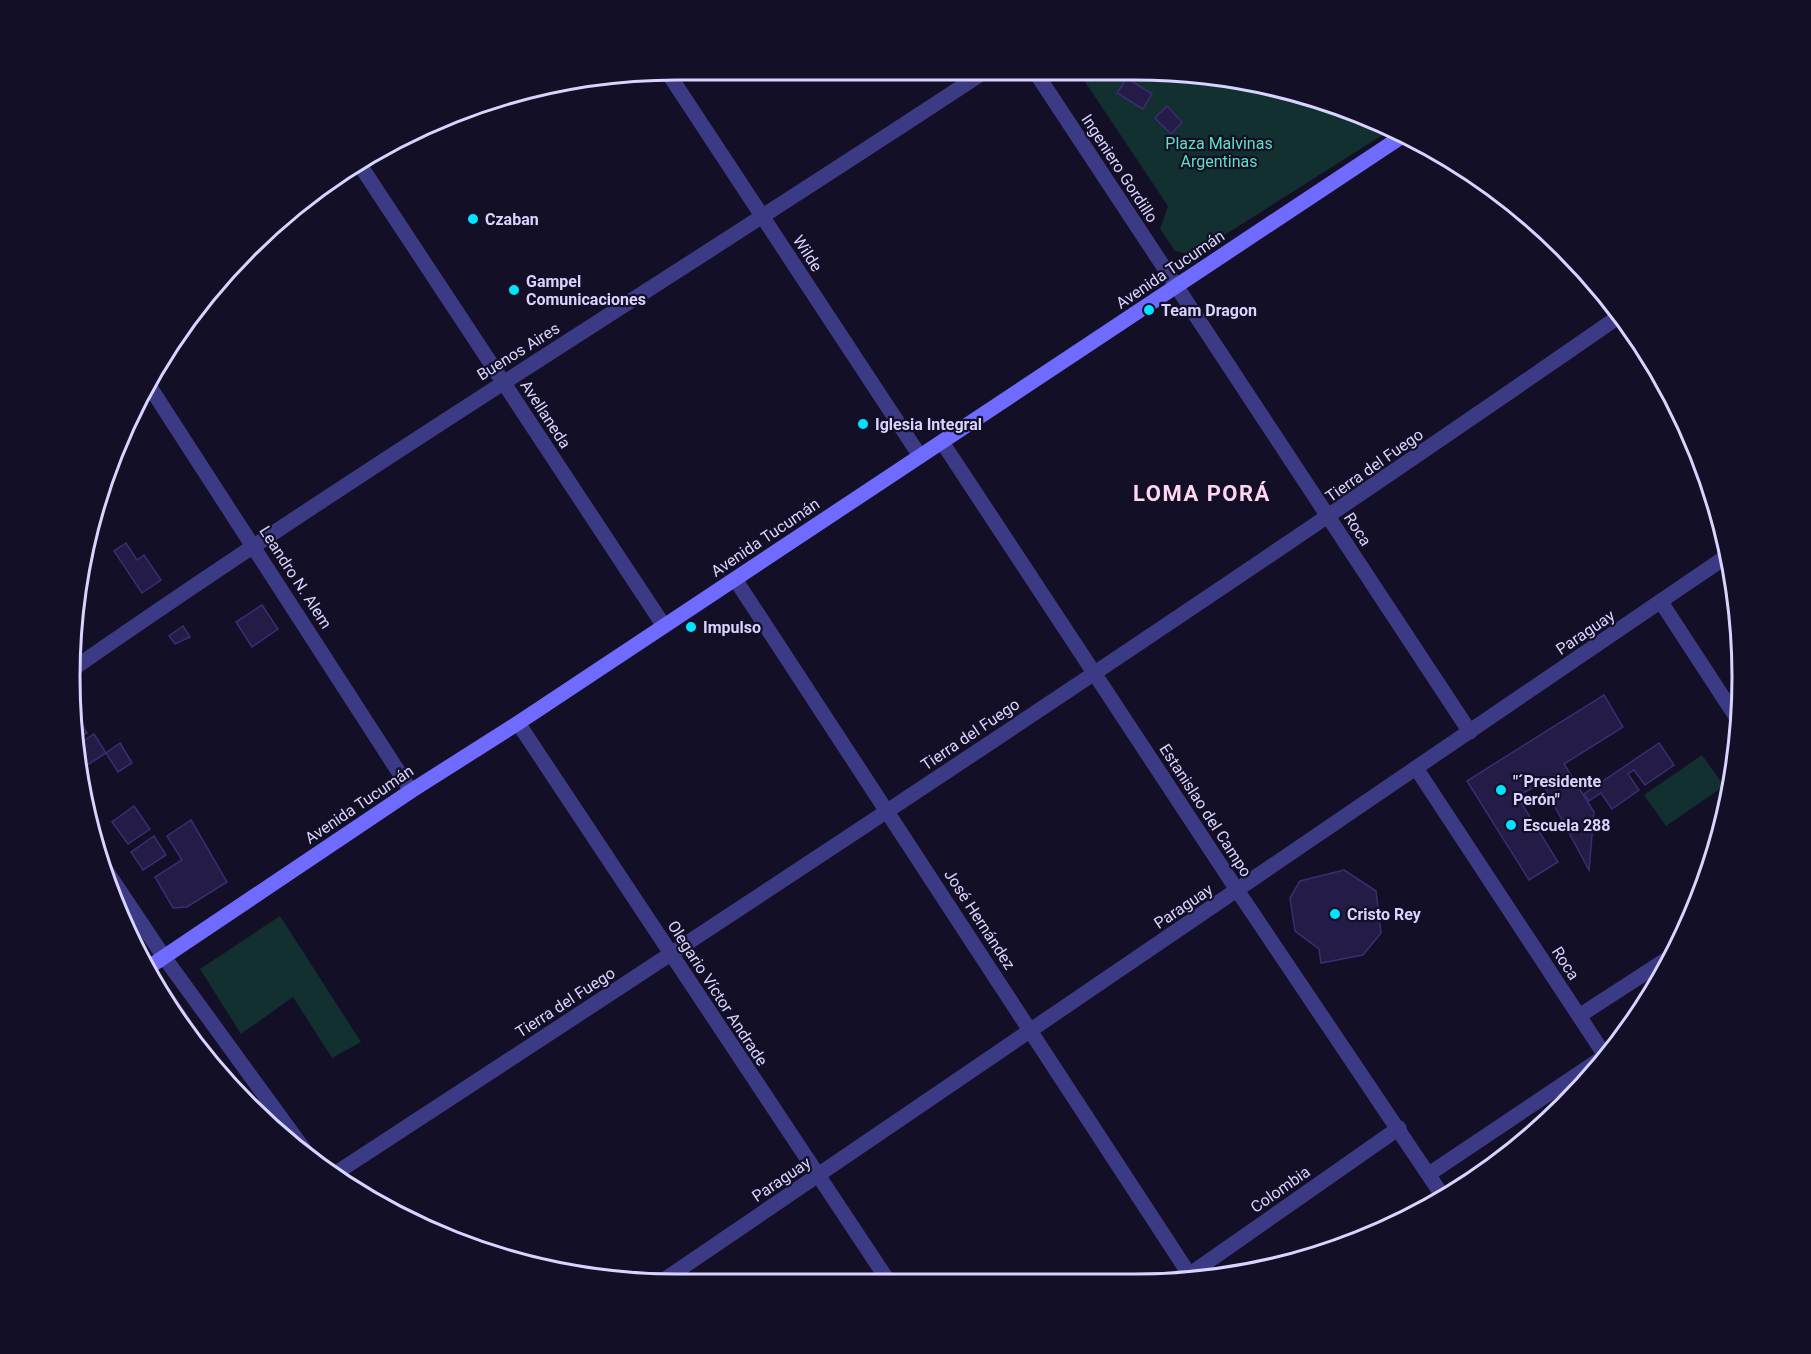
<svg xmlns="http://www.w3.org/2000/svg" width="1811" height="1354" viewBox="0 0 1811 1354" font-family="Roboto,sans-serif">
  <rect width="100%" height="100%" fill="#130f26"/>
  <g fill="#12302f">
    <path d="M1077,70H1173L1291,90L1367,115L1392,129L1193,255L1175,251L1160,229L1168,206Z"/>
    <path d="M1702,755L1724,786L1666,826L1644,795Z"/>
    <path d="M280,916L361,1042L332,1058L293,997L241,1034L200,969Z"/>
  </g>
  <g fill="#241b47" stroke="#3b2d73" stroke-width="1.5">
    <path d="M1127,78L1152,94L1143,109L1117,93Z"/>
    <path d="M1167,106L1182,122L1171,134L1155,118Z"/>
    <path d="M126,543L137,560L144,555L161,580L142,593L114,551Z"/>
    <path d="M262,605L278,629L252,647L236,622Z"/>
    <path d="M183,626L190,637L175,644L169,636Z"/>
    <path d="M1604,695L1623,727L1564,764L1594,812L1589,870L1542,783L1517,796L1558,862L1529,880L1467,781Z"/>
    <path d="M74,711L87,733L75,740L70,717Z"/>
    <path d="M94,734L106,753L81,769L76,746Z"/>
    <path d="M120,743L132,763L118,772L106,753Z"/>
    <path d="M1659,743L1674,765L1645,785L1634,770L1628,774L1639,790L1612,809L1601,793L1589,801L1584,794Z"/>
    <path d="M134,806L150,829L128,844L112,822Z"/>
    <path d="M191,820L227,882L187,907L173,908L155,877L182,860L167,836Z"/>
    <path d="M154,836L166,855L143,870L131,852Z"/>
    <path d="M1344,870L1376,891L1381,933L1363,955L1321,963L1319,949L1295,931L1290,898L1300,881Z"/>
    <path d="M169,989L190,1020L181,1026L162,994Z"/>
  </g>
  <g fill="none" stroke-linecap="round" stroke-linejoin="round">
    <g stroke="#3d3a85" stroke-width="15">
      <path d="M666,70L920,456"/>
      <path d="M1034,70L1470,732"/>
      <path d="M358,162L664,626"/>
      <path d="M148,384L411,791"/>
      <path d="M942,442L1237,890L1442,1195"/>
      <path d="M735,579L1193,1280"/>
      <path d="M1661,602L1738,720"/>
      <path d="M73,669C372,461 683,271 987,70"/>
      <path d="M518,723L889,1282"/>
      <path d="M1416,768L1606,1057"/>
      <path d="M99,860L164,957L311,1159"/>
      <path d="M1579,1016L1673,955"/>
      <path d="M1429,1174L1605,1056"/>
      <path d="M333,1175C765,893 1197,609 1621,315"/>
      <path d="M1183,1279L1399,1128"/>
      <path d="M658,1284L1727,556"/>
    </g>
    <path stroke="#6f6bff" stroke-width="15" d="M146,969L411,791L518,723L1404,135"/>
  </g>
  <g fill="#00e5ff" stroke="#130f26" stroke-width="2">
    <circle cx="473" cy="219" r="6"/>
    <circle cx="514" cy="290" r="6"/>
    <circle cx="1149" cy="310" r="6"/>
    <circle cx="863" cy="424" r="6"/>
    <circle cx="691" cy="627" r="6"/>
    <circle cx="1501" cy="790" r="6"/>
    <circle cx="1511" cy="825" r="6"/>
    <circle cx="1335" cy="914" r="6"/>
  </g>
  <g text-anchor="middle" stroke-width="4.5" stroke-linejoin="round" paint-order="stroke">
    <g font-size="16" fill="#5fe0c0" stroke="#130f26">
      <text x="1219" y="149">Plaza Malvinas<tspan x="1219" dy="18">Argentinas</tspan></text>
    </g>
    <g font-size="16" fill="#d9d4ff" stroke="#130f26">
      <text transform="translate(1120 168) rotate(57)" y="6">Ingeniero Gordillo</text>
      <text transform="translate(808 253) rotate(57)" y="6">Wilde</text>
      <text transform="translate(1170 269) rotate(-34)" y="6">Avenida Tucumán</text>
      <text transform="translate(518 351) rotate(-32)" y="6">Buenos Aires</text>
      <text transform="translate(546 414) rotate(57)" y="6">Avellaneda</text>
      <text transform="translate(1374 465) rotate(-35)" y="6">Tierra del Fuego</text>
      <text transform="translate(1358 529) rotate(57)" y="6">Roca</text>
      <text transform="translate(765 537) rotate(-34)" y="6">Avenida Tucumán</text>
      <text transform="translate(296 577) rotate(57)" y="6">Leandro N. Alem</text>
      <text transform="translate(1585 632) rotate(-34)" y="6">Paraguay</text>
      <text transform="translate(970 734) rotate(-34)" y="6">Tierra del Fuego</text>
      <text transform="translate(359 804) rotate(-34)" y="6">Avenida Tucumán</text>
      <text transform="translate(1206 810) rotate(57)" y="6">Estanislao del Campo</text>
      <text transform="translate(1183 906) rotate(-34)" y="6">Paraguay</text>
      <text transform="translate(980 919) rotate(57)" y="6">José Hernández</text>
      <text transform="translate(1566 963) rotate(57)" y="6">Roca</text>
      <text transform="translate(718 993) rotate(57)" y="6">Olegario Víctor Andrade</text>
      <text transform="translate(565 1002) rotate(-33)" y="6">Tierra del Fuego</text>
      <text transform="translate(781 1179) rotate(-34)" y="6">Paraguay</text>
      <text transform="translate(1280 1189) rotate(-35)" y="6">Colombia</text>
    </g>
    <g font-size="16" font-weight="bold" fill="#d9d4ff" stroke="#130f26" text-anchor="start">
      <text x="485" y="225">Czaban</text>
      <text x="526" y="287">Gampel<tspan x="526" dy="18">Comunicaciones</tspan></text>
      <text x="1161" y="316">Team Dragon</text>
      <text x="875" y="430">Iglesia Integral</text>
      <text x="703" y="633">Impulso</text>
      <text x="1513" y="787">"´Presidente<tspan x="1513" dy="18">Perón"</tspan></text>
      <text x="1523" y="831">Escuela 288</text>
      <text x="1347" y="920">Cristo Rey</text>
    </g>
    <g font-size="22" font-weight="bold" letter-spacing="1.5" fill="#ffd6f0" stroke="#130f26">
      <text x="1202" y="501">LOMA PORÁ</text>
    </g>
  </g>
  <path d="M0 0H1811V1354H0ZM677 80H1135A597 597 0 0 1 1732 677V677A597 597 0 0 1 1135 1274H677A597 597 0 0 1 80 677V677A597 597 0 0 1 677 80Z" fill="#130f26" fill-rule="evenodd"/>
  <path fill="none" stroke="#d9d4ff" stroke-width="3" d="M677 80H1135A597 597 0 0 1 1732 677V677A597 597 0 0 1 1135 1274H677A597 597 0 0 1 80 677V677A597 597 0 0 1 677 80Z"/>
</svg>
